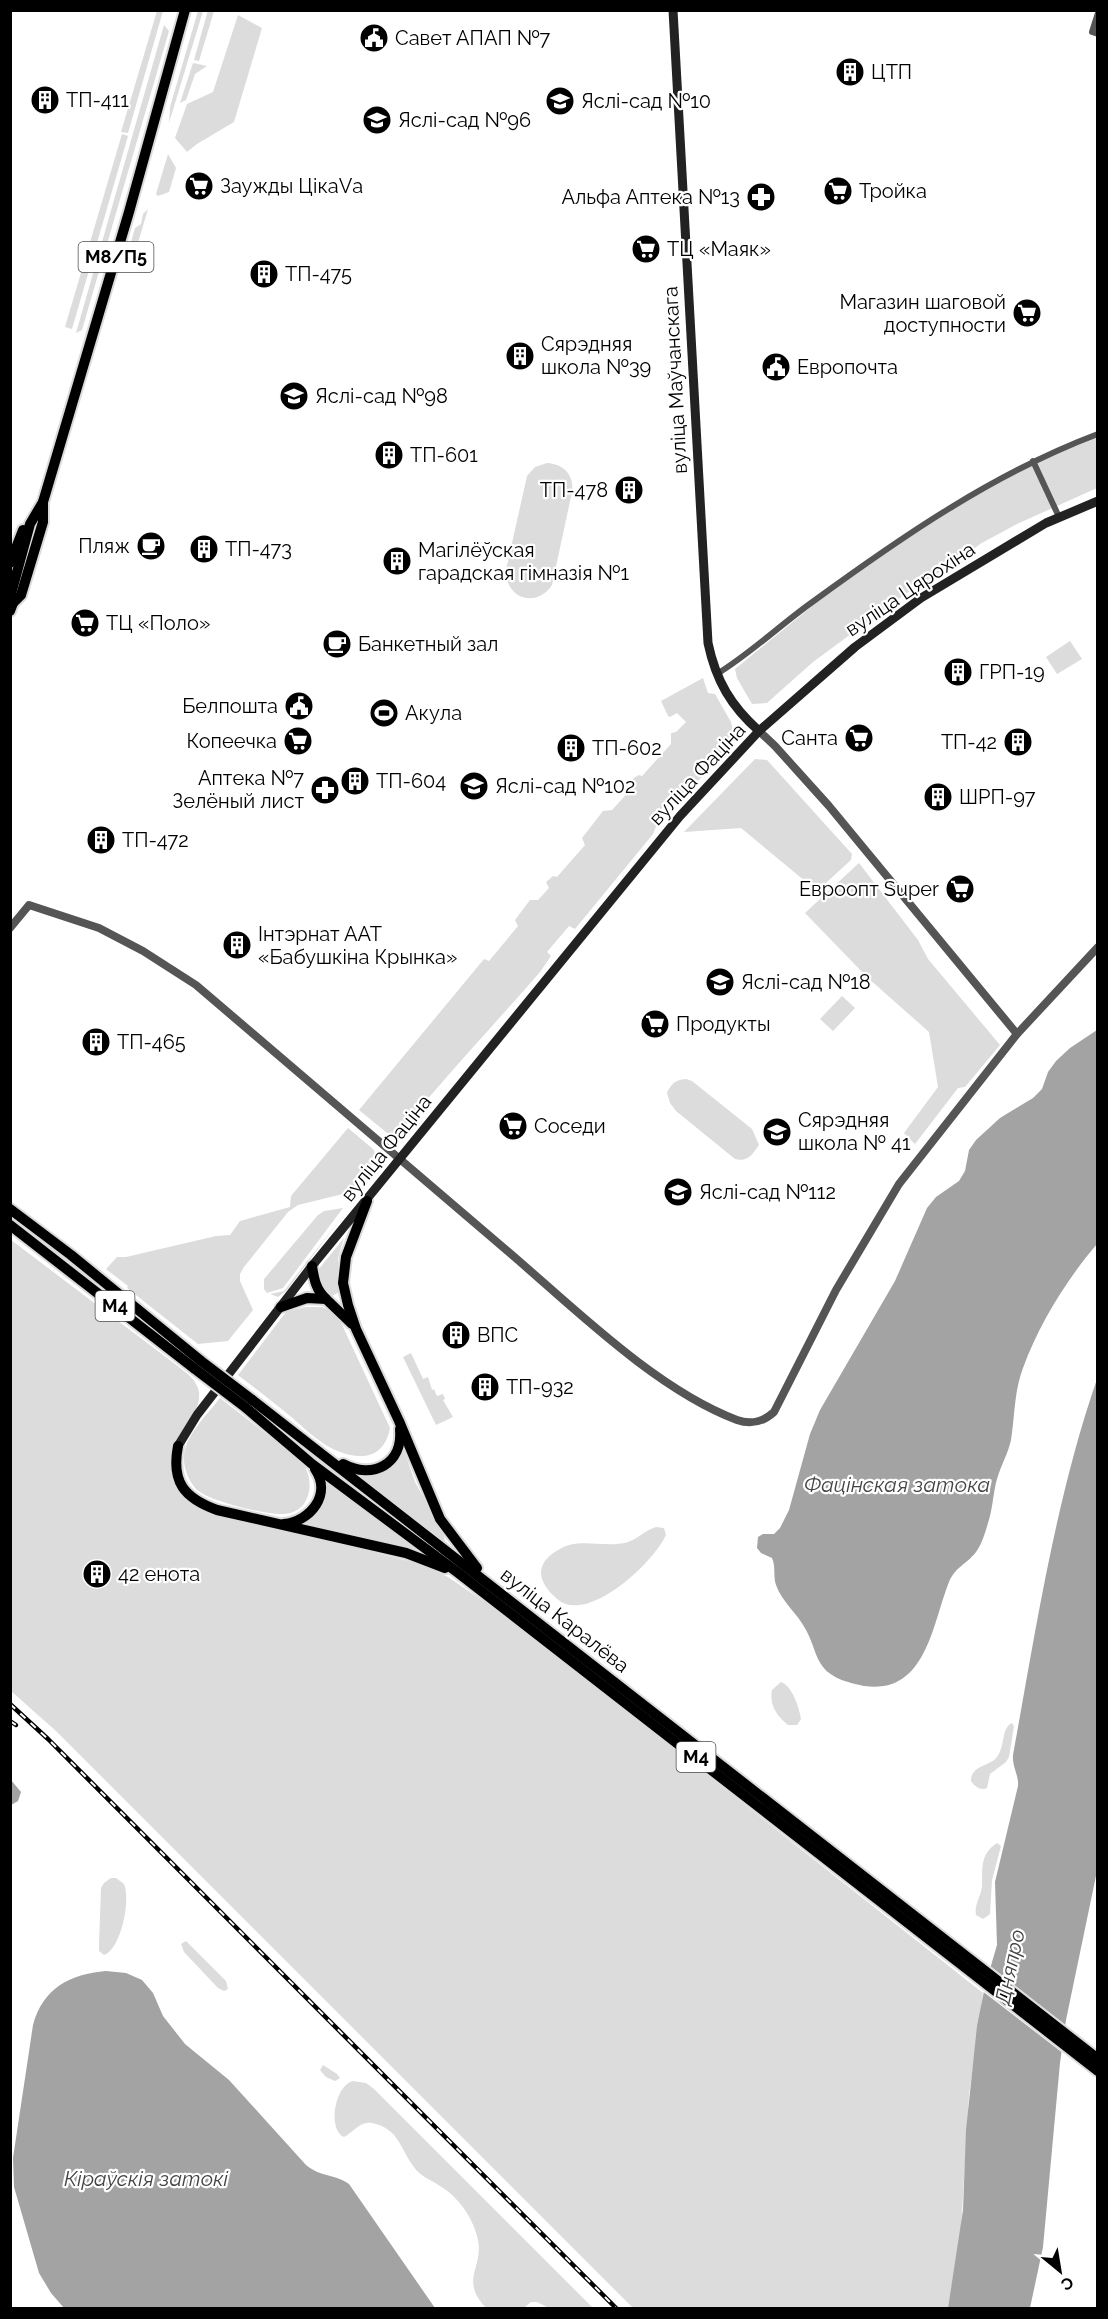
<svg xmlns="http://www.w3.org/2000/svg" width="1108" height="2319" viewBox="0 0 1108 2319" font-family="Raleway,sans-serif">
  <rect width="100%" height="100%" fill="#fff"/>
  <g fill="#dcdcdc">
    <path d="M208,10L214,11L199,61L194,60Z"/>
    <path d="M157,11H163L128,133L121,132Z"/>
    <path d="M198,11H203L169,123L170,107Z"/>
    <path d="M238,15L262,28L234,122L197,144L187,152L175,138L187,104L213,92Z"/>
    <path d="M164,25L169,31L82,330L76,333Z"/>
    <path d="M193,63L207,66L195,74L186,100L180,103Z"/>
    <path d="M122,134L128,136L72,329L65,327Z"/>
    <path d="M168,154L176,168L169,192L158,196L156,194Z"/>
    <path d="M148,209L135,253L130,246L135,228L141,224L143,214Z"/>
    <path d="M1097,438V488L1017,524L980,544L965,556L904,595L813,662L767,703L752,704L737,678L735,669L849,576L968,500L1049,456Z"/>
    <path d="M547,463C564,464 574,475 572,492L552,585C536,609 505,598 506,570L527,476L535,467Z"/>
    <path d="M1070,641L1082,659L1057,674L1046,657Z"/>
    <path d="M703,678L708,693L715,694L731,722L734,735L732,746L692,787L679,796L670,798L659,812L661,814L653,834L575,929L569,926L547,952L551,956L540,972C492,1027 442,1080 396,1137H392L359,1110L484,959L489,961L518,926L515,920L530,900H538L549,888L546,882L553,876L557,877L585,845L582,838L603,811L612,810L634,786L632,779L639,775L642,776L671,744V733L676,732L686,722L677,713L670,717L668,716L661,701Z"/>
    <path d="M755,759L767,760L852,854L851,860L817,891L741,828L684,832Z"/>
    <path d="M859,863L918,940L928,959L1000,1045L965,1087L958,1088L915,1144L904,1133L938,1087L929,1032L868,978L805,913Z"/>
    <path d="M842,996L855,1008L833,1031L820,1019Z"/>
    <path d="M686,1079L692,1081L752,1129L759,1145C752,1155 748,1162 735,1159L676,1111L670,1103L667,1093C671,1084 675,1080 686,1079Z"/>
    <path d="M348,1128L373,1149L378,1157L351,1192L298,1205L288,1212L244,1267L240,1274V1281L253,1310L228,1341L198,1344L127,1288L128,1286L106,1269L117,1257H126L216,1236L230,1235L240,1221L290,1207L291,1196Z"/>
    <path d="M343,1208L283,1288L267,1293L264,1289V1279L318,1215L324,1211Z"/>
    <path d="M346,1212L286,1291L278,1297L270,1294L284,1291Z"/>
    <path d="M344,1238L338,1258V1293L331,1296C322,1289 318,1282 318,1270Z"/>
    <path d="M11,1240L179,1367C188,1374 197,1381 199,1392C202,1423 161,1437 172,1478C178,1500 196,1508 216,1513L420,1564L448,1577L507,1617L983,1993L969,2095L961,2229L948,2308H633L56,1731L11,1691Z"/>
    <path d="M305,1307H322L337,1314L390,1428C384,1460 359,1461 333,1449C317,1441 302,1426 289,1415C272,1401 255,1388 238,1375L286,1312Z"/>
    <path d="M411,1353L423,1379L428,1377L432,1390L434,1389L437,1396L443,1394L445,1399L443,1400L453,1417L436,1425L403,1357Z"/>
    <path d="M220,1398L302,1462C316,1481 311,1513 283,1514C266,1515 208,1501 196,1489C188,1480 183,1467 184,1455C186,1434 208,1414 220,1398Z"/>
    <path d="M403,1447L415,1482L444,1535L445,1543L358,1477L376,1473Z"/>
    <path d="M332,1484L428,1555L300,1524L325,1485Z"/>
    <path d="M656,1527L664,1528L666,1535C653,1562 602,1610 570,1605C563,1604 558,1600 554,1596C535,1578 537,1561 560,1549C581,1537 605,1549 628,1542C638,1539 645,1530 656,1527Z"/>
    <path d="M781,1682C792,1686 799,1707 801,1719L797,1725H788C777,1716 769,1705 772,1690Z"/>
    <path d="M1012,1723L1014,1726L1009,1757L1006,1762L990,1774L987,1788C981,1791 975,1787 971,1781C971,1765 989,1767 997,1757C1005,1747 1001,1728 1012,1723Z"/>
    <path d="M997,1843L1001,1846L992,1880L990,1914L983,1919L976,1915C974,1904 981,1897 982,1886C983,1869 979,1855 997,1843Z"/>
    <path d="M111,1878H116L124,1884C131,1900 121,1949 104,1955L99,1951V1945L101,1888L104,1883Z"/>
    <path d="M186,1941L226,1981L228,1989L224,1991L218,1988L184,1952L181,1944Z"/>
    <path d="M323,2065L337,2074L340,2078L335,2081L326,2077L320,2070Z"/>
    <path d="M353,2081L366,2083L374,2089L593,2308H549L537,2302H531L524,2308H486C458,2278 486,2267 477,2236C472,2216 457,2196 440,2186C431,2180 420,2176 414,2167C402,2152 399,2130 376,2124C360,2119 356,2131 344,2137C327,2130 335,2085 353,2081Z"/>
  </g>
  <g fill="#a3a3a3">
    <path d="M1097,1030V1244C1067,1279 1039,1324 1023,1368C1014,1392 1015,1415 1011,1440C1008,1454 1001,1465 997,1479C993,1493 993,1508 988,1523C985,1533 982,1544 976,1552C967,1564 955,1567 949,1582C932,1625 926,1695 864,1686C850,1683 832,1679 823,1667C815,1657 813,1642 806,1630C798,1614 782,1602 776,1585C773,1576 776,1567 772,1558L761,1553L757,1548L758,1537L763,1534H774L780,1528L789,1510L810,1434L820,1410L895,1281L927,1208L936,1197L959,1181L965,1171L969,1150L976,1140L1000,1118L1033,1098L1042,1089L1048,1072L1056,1061L1070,1048Z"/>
    <path d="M1097,1379V1871L1066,2020L1060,2063L1043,2247L1030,2308H948L963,2210L966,2130L977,2026L985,1986L997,1945L995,1882L1018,1786C1019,1775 1012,1767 1013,1755C1036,1629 1055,1501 1097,1379Z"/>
    <path d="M11,1780L21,1792L18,1801L11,1805Z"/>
    <path d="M106,1971L126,1973L142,1980L153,1993L163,2016L185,2044L229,2080L306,2165C320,2177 335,2174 349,2184L435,2308H64L51,2293L39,2273L14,2187L13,2158L33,2025C43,1988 70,1974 106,1971Z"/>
  </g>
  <path fill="#fff" d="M989,1965L1068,2027L1064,2054L981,1990Z"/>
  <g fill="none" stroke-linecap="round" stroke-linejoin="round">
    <g stroke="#dbdbdb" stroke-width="14">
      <g id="primary">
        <path d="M10,563L23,530"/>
        <path d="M13,603L11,594L30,524L43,502"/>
        <path d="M10,611L13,603L21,595L43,522V502L129,212L185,10"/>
        <path d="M367,1201L346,1257L343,1283L348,1305L356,1329L399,1421L440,1519L477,1568"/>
        <path d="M10,1209L71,1255L201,1361"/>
        <path d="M10,1225L195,1369"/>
        <path d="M312,1266C314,1279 316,1290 326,1299"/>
        <path d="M281,1307L307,1298L326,1299L352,1324"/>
        <path d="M251,1399L1098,2059"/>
        <path d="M245,1407L312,1464L457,1572L1098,2071"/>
        <path d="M178,1446C171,1482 184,1498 217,1510L406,1553L445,1568"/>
        <path d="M343,1464C373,1480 403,1464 400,1429"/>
        <path d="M284,1524C311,1521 332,1494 315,1469"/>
      </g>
    </g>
    <g stroke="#555" stroke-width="6">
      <path d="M1098,13L1092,32L1098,34"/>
      <path d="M1033,461L1059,517"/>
      <path d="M717,674C751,653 779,626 811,603C900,538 994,473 1098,434"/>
    </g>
    <g stroke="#555" stroke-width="8">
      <path d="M759,731L775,746L829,806L1017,1034"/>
      <path d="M10,928L29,905L99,928L143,951L196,985C301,1075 406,1164 511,1254C575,1309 657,1390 737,1420C751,1425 763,1422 774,1412L836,1290L899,1184L1017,1034L1098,947"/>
    </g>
    <g stroke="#222" stroke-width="9">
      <path d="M673,10L708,643C716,681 731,706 759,731"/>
      <path d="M178,1446L197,1415L312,1266L680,816L759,731L855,647L921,598L1046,523L1098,501"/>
    </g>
    <use href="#primary" stroke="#000" stroke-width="10"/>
    <g stroke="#000" stroke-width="4.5">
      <g id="rail">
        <path d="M10,1704L48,1739L616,2308"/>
        <path d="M10,1721L16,1725"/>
      </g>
    </g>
    <use href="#rail" stroke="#fff" stroke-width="2" stroke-dasharray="7" stroke-linecap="butt"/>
    <g stroke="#dbdbdb" stroke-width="14" stroke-linecap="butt">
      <g id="primary-bridge">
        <path d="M201,1361L251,1399"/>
        <path d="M195,1369L245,1407"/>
      </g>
    </g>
    <use href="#primary-bridge" stroke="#000" stroke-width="10"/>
  </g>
  <defs>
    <g id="civic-disc" transform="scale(1.5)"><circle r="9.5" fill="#000" stroke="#fff"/><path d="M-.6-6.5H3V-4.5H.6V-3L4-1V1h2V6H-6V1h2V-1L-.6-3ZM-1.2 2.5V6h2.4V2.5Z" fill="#fff"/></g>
    <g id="building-disc" transform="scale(1.5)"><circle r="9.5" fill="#000" stroke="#fff"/><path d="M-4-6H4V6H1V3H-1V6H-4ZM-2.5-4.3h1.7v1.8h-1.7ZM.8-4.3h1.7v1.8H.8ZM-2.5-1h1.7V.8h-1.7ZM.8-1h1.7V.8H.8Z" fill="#fff"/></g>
    <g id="school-disc" transform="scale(1.5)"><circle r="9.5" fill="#000" stroke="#fff"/><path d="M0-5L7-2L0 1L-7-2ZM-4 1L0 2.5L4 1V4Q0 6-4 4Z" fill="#fff"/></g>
    <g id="supermarket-disc" transform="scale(1.5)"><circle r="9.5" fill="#000" stroke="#fff"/><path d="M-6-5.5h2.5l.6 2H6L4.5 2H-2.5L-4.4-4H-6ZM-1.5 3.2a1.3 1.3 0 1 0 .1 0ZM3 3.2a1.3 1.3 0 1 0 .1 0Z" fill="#fff"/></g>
    <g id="pharmacy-disc" transform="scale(1.5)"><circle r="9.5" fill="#000" stroke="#fff"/><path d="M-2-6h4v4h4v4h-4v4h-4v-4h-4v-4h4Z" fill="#fff"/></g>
    <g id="cafe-disc" transform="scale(1.5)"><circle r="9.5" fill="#000" stroke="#fff"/><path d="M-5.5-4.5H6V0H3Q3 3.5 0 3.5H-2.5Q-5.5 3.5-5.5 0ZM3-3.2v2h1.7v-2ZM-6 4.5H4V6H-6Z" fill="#fff"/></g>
    <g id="stadium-disc" transform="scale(1.5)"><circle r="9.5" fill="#000" stroke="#fff"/><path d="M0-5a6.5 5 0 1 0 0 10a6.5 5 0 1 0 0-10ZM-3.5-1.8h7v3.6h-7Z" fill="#fff"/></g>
  </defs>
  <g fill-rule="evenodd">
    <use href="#civic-disc" x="374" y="38"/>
    <use href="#building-disc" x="850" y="72"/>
    <use href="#building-disc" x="45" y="100"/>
    <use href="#school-disc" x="560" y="101"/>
    <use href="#school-disc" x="377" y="120"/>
    <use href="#supermarket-disc" x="199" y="186"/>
    <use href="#supermarket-disc" x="838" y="191"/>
    <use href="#pharmacy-disc" x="761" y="197"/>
    <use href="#supermarket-disc" x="646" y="249"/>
    <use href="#building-disc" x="264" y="274"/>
    <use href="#supermarket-disc" x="1027" y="313"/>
    <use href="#building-disc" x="520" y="356"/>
    <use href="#civic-disc" x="776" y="367"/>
    <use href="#school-disc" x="294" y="396"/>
    <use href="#building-disc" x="389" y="455"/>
    <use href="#building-disc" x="629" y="490"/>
    <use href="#cafe-disc" x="151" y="546"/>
    <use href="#building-disc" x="204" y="549"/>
    <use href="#building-disc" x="397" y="561"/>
    <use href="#supermarket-disc" x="85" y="623"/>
    <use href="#cafe-disc" x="337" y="644"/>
    <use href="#building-disc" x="958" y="672"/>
    <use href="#civic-disc" x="299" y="706"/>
    <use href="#stadium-disc" x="384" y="713"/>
    <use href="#supermarket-disc" x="859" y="738"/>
    <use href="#supermarket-disc" x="298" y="741"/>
    <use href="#building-disc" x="1018" y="742"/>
    <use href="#building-disc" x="571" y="748"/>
    <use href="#building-disc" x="355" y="781"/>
    <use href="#school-disc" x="474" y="786"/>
    <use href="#pharmacy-disc" x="325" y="790"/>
    <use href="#building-disc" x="938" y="797"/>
    <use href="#building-disc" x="101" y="840"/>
    <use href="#supermarket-disc" x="960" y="889"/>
    <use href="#building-disc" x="237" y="945"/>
    <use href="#school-disc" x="720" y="982"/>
    <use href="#supermarket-disc" x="655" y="1024"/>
    <use href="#building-disc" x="96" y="1042"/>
    <use href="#supermarket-disc" x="513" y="1126"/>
    <use href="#school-disc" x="777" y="1132"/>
    <use href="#school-disc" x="678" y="1192"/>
    <use href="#building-disc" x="456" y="1335"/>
    <use href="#building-disc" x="485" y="1387"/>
    <use href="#building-disc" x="97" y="1574"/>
  </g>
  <g text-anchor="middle" stroke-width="4.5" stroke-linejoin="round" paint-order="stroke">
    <g fill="#fff" stroke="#4c4c4c" stroke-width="1.5">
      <rect x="78.5" y="242" width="75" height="30" rx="4.5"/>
      <rect x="95.5" y="1291" width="39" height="30" rx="4.5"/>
      <rect x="676.5" y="1742" width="39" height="30" rx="4.5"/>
    </g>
    <g font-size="18" font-weight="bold" fill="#000">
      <text x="116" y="263">М8/П5</text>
      <text x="115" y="1312">М4</text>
      <text x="696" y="1763">М4</text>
    </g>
    <g font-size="20" fill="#000" stroke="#fff" text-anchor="start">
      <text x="395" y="45">Савет АПАП №7</text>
      <text x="871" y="79">ЦТП</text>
      <text x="66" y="107">ТП-411</text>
      <text x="581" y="108">Яслі-сад №10</text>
      <text x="398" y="127">Яслі-сад №96</text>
      <text x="220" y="193">Заужды ЦікаVа</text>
      <text x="859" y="198">Тройка</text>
      <text x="740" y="204" text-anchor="end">Альфа Аптека №13</text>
      <text x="667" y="256">ТЦ «Маяк»</text>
      <text x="285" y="281">ТП-475</text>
      <text x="1006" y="309" text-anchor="end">Магазин шаговой<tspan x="1006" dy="23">доступности</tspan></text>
      <text x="541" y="351">Сярэдняя<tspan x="541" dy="23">школа №39</tspan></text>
      <text x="797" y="374">Европочта</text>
      <text x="315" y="403">Яслі-сад №98</text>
      <text x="410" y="462">ТП-601</text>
      <text x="608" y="497" text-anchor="end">ТП-478</text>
      <text x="130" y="553" text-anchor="end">Пляж</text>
      <text x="225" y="556">ТП-473</text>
      <text x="418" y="557">Магілёўская<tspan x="418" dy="23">гарадская гімназія №1</tspan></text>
      <text x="106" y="630">ТЦ «Поло»</text>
      <text x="358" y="651">Банкетный зал</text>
      <text x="979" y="679">ГРП-19</text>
      <text x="278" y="713" text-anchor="end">Белпошта</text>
      <text x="405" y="720">Акула</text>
      <text x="838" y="745" text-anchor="end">Санта</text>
      <text x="277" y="748" text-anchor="end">Копеечка</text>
      <text x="997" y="749" text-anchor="end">ТП-42</text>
      <text x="592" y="755">ТП-602</text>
      <text x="304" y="785" text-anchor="end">Аптека №7<tspan x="304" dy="23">Зелёный лист</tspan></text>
      <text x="376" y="788">ТП-604</text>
      <text x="495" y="793">Яслі-сад №102</text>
      <text x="959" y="804">ШРП-97</text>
      <text x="122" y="847">ТП-472</text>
      <text x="939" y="896" text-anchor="end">Евроопт Super</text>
      <text x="258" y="941">Інтэрнат ААТ<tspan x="258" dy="23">«Бабушкіна Крынка»</tspan></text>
      <text x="741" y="989">Яслі-сад №18</text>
      <text x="676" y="1031">Продукты</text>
      <text x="117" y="1049">ТП-465</text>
      <text x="798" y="1127">Сярэдняя<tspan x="798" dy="23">школа № 41</tspan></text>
      <text x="534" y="1133">Соседи</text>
      <text x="699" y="1199">Яслі-сад №112</text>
      <text x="477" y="1342">ВПС</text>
      <text x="506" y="1394">ТП-932</text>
      <text x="118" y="1581">42 енота</text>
    </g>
    <g font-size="20" fill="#000" stroke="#fff">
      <text transform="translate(675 380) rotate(-93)" y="7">вуліца Маўчанскага</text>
      <text transform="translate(910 589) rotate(-34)" y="7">вуліца Цярохіна</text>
      <text transform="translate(697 774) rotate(-47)" y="7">вуліца Фаціна</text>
      <text transform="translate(386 1148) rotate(-51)" y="7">вуліца Фаціна</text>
      <text transform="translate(565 1620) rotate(38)" y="7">вуліца Каралёва</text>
    </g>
    <g font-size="21" font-style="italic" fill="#444" stroke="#fff">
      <text x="897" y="1492">Фацінская затока</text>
      <text transform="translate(1010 1967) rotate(-78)" y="7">Дняпро</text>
      <text x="146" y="2186">Кіраўскія затокі</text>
    </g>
  </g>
  <rect width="1108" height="2319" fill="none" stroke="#000000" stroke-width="24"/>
  <g transform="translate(1060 2271) rotate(150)" stroke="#ffffff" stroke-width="4.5" paint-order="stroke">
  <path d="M0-4.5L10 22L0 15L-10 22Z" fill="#000000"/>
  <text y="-9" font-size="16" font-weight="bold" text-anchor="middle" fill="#000000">С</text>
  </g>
</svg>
